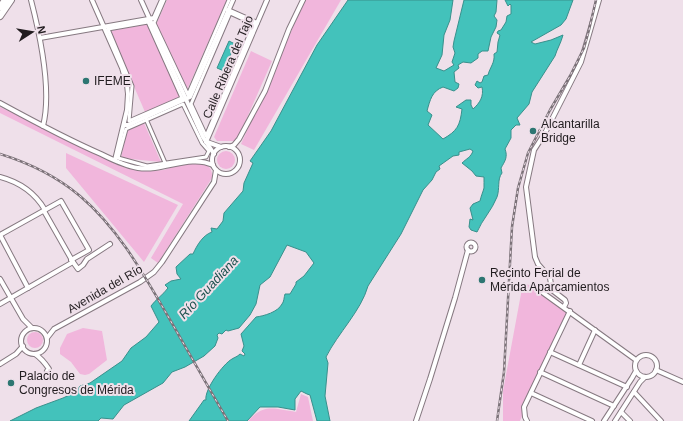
<svg xmlns="http://www.w3.org/2000/svg" width="683" height="421" viewBox="0 0 683 421" font-family="Arial,sans-serif">
  <rect width="100%" height="100%" fill="#efe0ea"/>
  <g fill="#f1b6dc">
    <path d="M167,0H227L187,90L156,25Z"/>
    <path d="M305,0H341L254,150L241,144Z"/>
    <path d="M148,24L180,98L145,112L110,31Z"/>
    <path d="M251,51L272,61L239,136L235,141H217L214,137Z"/>
    <path d="M0,107L135,170C145,170 154,171 164,170C170,168 176,165 182,164C194,162 214,160 212,178L158,263L151,258L183,204L0,113Z"/>
    <path d="M144,123L161,162L121,158L127,130Z"/>
    <circle cx="226" cy="160" r="9"/>
    <path d="M66,153L178,205L144,262L66,168Z"/>
    <path d="M523,283L535,287L570,311L531,393L520,421H503V391Z"/>
    <path d="M83,328L102,331L107,360L89,374L85,375L80,374L71,362L60,354V348L67,334Z"/>
    <circle cx="35" cy="340" r="8"/>
    <path d="M301,394L308,397L313,421H248C264,403 274,409 296,412Z"/>
  </g>
  <g fill="#43c2bb" stroke="#39908c">
    <path d="M348,0H453L450,20L444,35L442,55L436,68L444,71L454,65L452,62L455,53L453,47L454,41L464,0H497L496,12L494,16L497,20L496,27L491,37L488,51H482L478,54V58L471,63L463,62L458,65L459,68L454,72L455,82L459,84L458,88L454,91L443,87C432,91 430,100 427,111L432,115L428,125L443,139C457,131 460,126 462,109L456,107L466,100H471V105L473,109C480,103 484,96 482,87L478,88L475,85L477,81L480,83L482,82L484,76L488,75C490,67 495,63 494,54L497,52L498,42L500,35L497,33L498,31L501,30L506,22L507,16L511,14V5L510,4L508,6L505,0H573L566,19L561,25L531,42L535,44L551,40L563,35C561,43 557,49 555,56L532,92L529,104L517,118L520,125H516L511,130V138L505,149C508,157 505,161 501,168L502,173C497,179 500,189 497,197C492,210 482,220 477,232L471,230L469,227L470,219L473,220L470,208L473,204L480,201C481,196 483,192 484,188C484,184 484,181 484,177L476,176L472,171L462,163C466,159 471,157 473,151L470,149L459,152V155L453,156L439,166L440,169L436,172L432,180L423,190L401,234L368,286C361,311 338,333 326,357L328,363L325,396L330,421H317L310,395L307,394L301,391L295,399V410L278,407H260L247,421H189L204,400H206C204,390 223,364 232,359C235,357 237,357 240,354L244,356L245,354L242,351L244,346L241,334L256,317C264,316 278,312 282,304C284,302 284,297 285,294H290L296,284V282L304,276L314,263L306,252L287,245L270,277L260,285L256,304L250,315L239,328L228,331L226,330L222,334L219,333L217,335L218,338L215,346L204,356L185,367L172,372L163,383L124,405L113,419L101,418L98,421H10L36,408L63,398L76,392L80,386L90,383L122,361L131,348L146,337L159,322L151,306C156,299 163,295 168,288L165,285L171,281L181,279L177,274L176,267L190,254H193C197,245 203,235 212,232L211,228L217,229L223,221L224,213L243,191L244,183L253,163L250,161L271,131L317,45Z"/>
    <path d="M229,41L235,44L224,71L217,68Z"/>
  </g>
  <g fill="none" stroke-linecap="round" stroke-linejoin="round">
    <g stroke="#867981" stroke-width="5">
      <g id="pedestrian">
        <path d="M164,0L154,23L188,95L229,0"/>
        <path d="M230,13L254,24L206,136L191,104Z"/>
        <path d="M148,22L182,98L129,121L132,86L108,29Z"/>
        <path d="M183,104L202,143L209,151L206,157L147,166L118,158L126,129Z"/>
        <path d="M146,119L166,165"/>
      </g>
    </g>
    <g stroke="#867981" stroke-width="6">
      <g id="minor">
        <path d="M31,0C40,35 52,91 43,126"/>
        <path d="M92,0L122,68L127,85L128,94L127,110L115,160"/>
        <path d="M141,0L203,137L214,154"/>
        <path d="M228,10L257,23"/>
        <path d="M40,38L154,18L162,0"/>
        <path d="M0,103C33,121 66,139 101,154C113,160 125,166 138,168C164,172 189,154 213,165"/>
        <path d="M124,125H128L190,97L233,0"/>
        <path d="M206,142L267,0"/>
        <path d="M207,142L221,147"/>
        <circle cx="226" cy="160" r="14"/>
        <path d="M229,147L234,145L239,139L265,91L289,29L303,0"/>
        <path d="M0,177C19,182 35,193 45,210"/>
        <path d="M44,211L73,262"/>
        <path d="M0,235L61,201L89,250L71,260"/>
        <path d="M0,235L28,288"/>
        <circle cx="471" cy="247" r="4.5"/>
        <path d="M0,279L23,319L32,328"/>
        <path d="M535,287L636,360"/>
        <path d="M0,304L73,262L78,269L83,265L87,259L110,244"/>
        <path d="M564,307L566,303L565,300L552,290L550,278L538,264L535,257L526,187L534,150L545,133L581,62L599,0"/>
        <circle cx="34" cy="341" r="13"/>
        <path d="M47,338L54,329L140,282L154,272L162,262L214,182L216,170"/>
        <path d="M550,352L627,387"/>
        <path d="M35,354C41,358 45,363 49,369L47,371"/>
        <circle cx="646" cy="366" r="11"/>
        <path d="M0,364L16,354L23,346"/>
        <path d="M579,365L595,330"/>
        <path d="M656,370L683,382"/>
        <path d="M540,372L614,406"/>
        <path d="M634,392L661,421"/>
        <path d="M531,393L592,421"/>
        <path d="M621,412L630,421"/>
        <path d="M416,421L430,379L455,298L468,250"/>
        <path d="M527,421L525,417L524,407L570,311"/>
        <path d="M604,421L632,378L636,371"/>
        <path d="M615,421L640,382L645,377"/>
      </g>
    </g>
    <g stroke="#867981" stroke-width="8">
      <g id="primary">
        <path d="M0,7L5,0"/>
        <path d="M0,16L11,0"/>
      </g>
    </g>
    <use href="#pedestrian" stroke="#fff" stroke-width="3"/>
    <use href="#minor" stroke="#fff" stroke-width="4"/>
    <use href="#primary" stroke="#fff" stroke-width="6"/>
    <g stroke="#7b7278" stroke-width="2.5">
      <g id="rail">
        <path d="M0,154C29,163 56,176 80,196C119,229 144,275 169,318C189,353 208,387 228,421"/>
        <path d="M497,421L504,372L512,227L518,188L528,153L550,110L570,76L584,48L589,30L596,0"/>
      </g>
    </g>
    <use href="#rail" stroke="#efe0ea" stroke-width="1" stroke-dasharray="3" stroke-linecap="butt"/>
  </g>
  <g fill="#2d7672" stroke="#efe0ea" stroke-width="1.5">
    <circle cx="86" cy="81" r="4"/>
    <circle cx="533" cy="131" r="4"/>
    <circle cx="482" cy="280" r="4"/>
    <circle cx="11" cy="383" r="4"/>
  </g>
  <g text-anchor="middle" stroke-width="4" stroke-linejoin="round" paint-order="stroke">
    <g font-size="12" fill="#211c1f" stroke="#efe0ea">
      <text transform="translate(228 67) rotate(-67)" y="4">Calle Ribera del Tajo</text>
      <text transform="translate(105 289) rotate(-30)" y="4">Avenida del Río</text>
    </g>
    <g font-size="12" fill="#211c1f" stroke="#efe0ea" text-anchor="start">
      <text x="94" y="85">IFEME</text>
      <text x="541" y="128">Alcantarilla<tspan x="541" dy="14">Bridge</tspan></text>
      <text x="490" y="277">Recinto Ferial de<tspan x="490" dy="14">Mérida Aparcamientos</tspan></text>
      <text x="19" y="380">Palacio de<tspan x="19" dy="14">Congresos de Mérida</tspan></text>
    </g>
    <g font-size="13" font-style="italic" fill="#1d524f" stroke="#efe0ea">
      <text transform="translate(208 287) rotate(-47)" y="5">Río Guadiana</text>
    </g>
  </g>
  <g transform="translate(32 32) rotate(78)" stroke="#efe0ea" stroke-width="3" paint-order="stroke">
  <path d="M0-3L7 15L0 10L-7 15Z" fill="#211c1f"/>
  <text y="-6" font-size="11" font-weight="bold" text-anchor="middle" fill="#211c1f">N</text>
  </g>
</svg>
